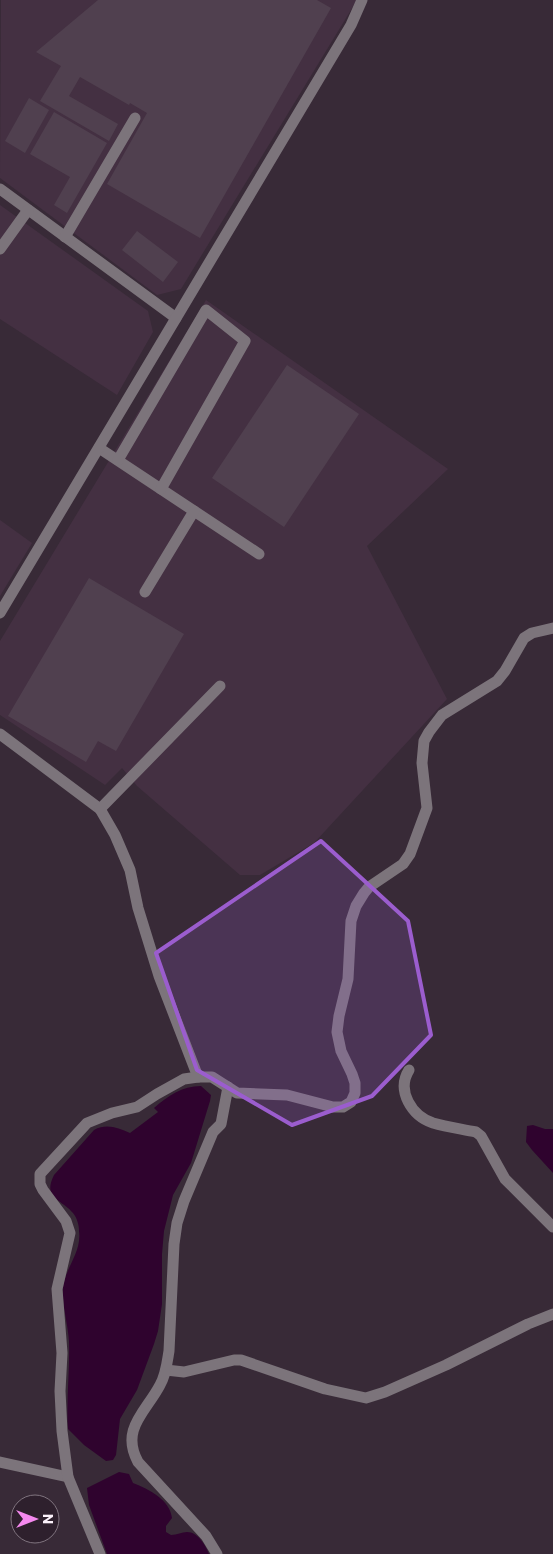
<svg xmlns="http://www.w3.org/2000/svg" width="553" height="1554" viewBox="0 0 553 1554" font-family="Commissioner,sans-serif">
  <rect width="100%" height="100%" fill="#382a37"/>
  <g fill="#443042">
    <path d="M1,0H357L181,289L157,295L0,178Z"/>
    <path d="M0,205L148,311L153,332L117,395L0,319Z"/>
    <path d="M206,300L448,469L367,546L447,699L314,843L260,875H240L137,786L122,768L105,785L0,715V641Z"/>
    <path d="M0,520L32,543L0,596Z"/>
  </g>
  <g fill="#2f032e">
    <path d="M201,1086L211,1095L210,1101L191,1163L173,1195L164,1231L162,1254V1304L158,1331L154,1344L137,1390L120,1419L116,1455L113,1460L106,1461L84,1445L68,1429C66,1400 70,1371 69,1341C68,1324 62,1306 63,1288C65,1268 82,1252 79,1231C79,1225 77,1218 73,1213C62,1199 42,1199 54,1175L94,1130C107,1123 118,1128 130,1133L158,1112L154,1108C168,1096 182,1086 201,1086Z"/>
    <path d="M533,1125L545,1129H553V1173L532,1150L526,1142L527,1126Z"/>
    <path d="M119,1472L129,1474L133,1483C149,1489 170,1500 172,1518L166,1526V1532L171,1535C177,1535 182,1532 187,1532C198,1532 206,1546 209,1554H107L89,1505L87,1488Z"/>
  </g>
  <g fill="#50404f">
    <path d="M98,0H317L331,8L200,238L107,184L147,113L130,103L129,105L80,77L69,96L118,124L109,141L40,101L61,66L36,52Z"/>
    <path d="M29,98L49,110L25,153L5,141Z"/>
    <path d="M54,112L107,143L67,213L54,205L70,177L30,154Z"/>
    <path d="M137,231L178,262L163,282L122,250Z"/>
    <path d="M287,365L359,414L284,527L212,478Z"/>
    <path d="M89,578L184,634L116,751L98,741L86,762L8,716Z"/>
  </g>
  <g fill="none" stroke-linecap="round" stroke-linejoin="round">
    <g stroke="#7c747b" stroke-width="11">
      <path d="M0,189L176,318"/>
      <path d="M65,237L135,118"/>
      <path d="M0,249L28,210"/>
      <path d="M99,448L259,554"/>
      <path d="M118,460L206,310L245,341L161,489"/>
      <path d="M145,592L194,511"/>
      <path d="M0,613L351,25L362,0"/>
      <path d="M0,734L100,809L115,835L130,870L138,908L159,976L198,1077"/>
      <path d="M100,809L220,686"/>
      <path d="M409,1070C396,1091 412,1116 433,1123C447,1127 462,1129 476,1132L481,1136L505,1179L553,1227"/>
      <path d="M166,1370L184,1372L234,1360H241L325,1389L366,1398L385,1392L446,1365L528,1324L553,1314"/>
      <path d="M0,1462L68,1477"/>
      <path d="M100,1554L68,1477L62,1431L60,1391L62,1353L57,1289L70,1233L66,1221L43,1190L40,1184V1174L87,1123L112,1113L137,1107L157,1094L184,1079L198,1077H212L237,1093L287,1095L333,1107H343L351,1102L355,1093V1083L352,1074L341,1051L337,1032L339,1016L348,979L351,921L356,906L364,893L369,887L403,864L410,854L427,808L422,763L424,741L429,732L442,715L497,681L505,671L524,638L532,633L553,628"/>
      <path d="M217,1554L206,1536L138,1462C120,1429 146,1412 160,1385C166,1375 167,1363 169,1351L174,1244L177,1223L184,1201L213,1132L221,1124L228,1087"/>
    </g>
  </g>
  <path fill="#9b5dce" fill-opacity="0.2" stroke="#9b5dce" stroke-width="4" stroke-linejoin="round" d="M321,841L408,921L431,1035L372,1096L292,1125L197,1070L156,953Z"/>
  <g transform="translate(35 1519) rotate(90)"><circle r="24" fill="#2e202d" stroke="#80747f"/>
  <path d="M0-4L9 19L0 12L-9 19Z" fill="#f589ef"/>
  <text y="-8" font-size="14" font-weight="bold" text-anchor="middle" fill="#fbf1fa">N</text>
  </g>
</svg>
